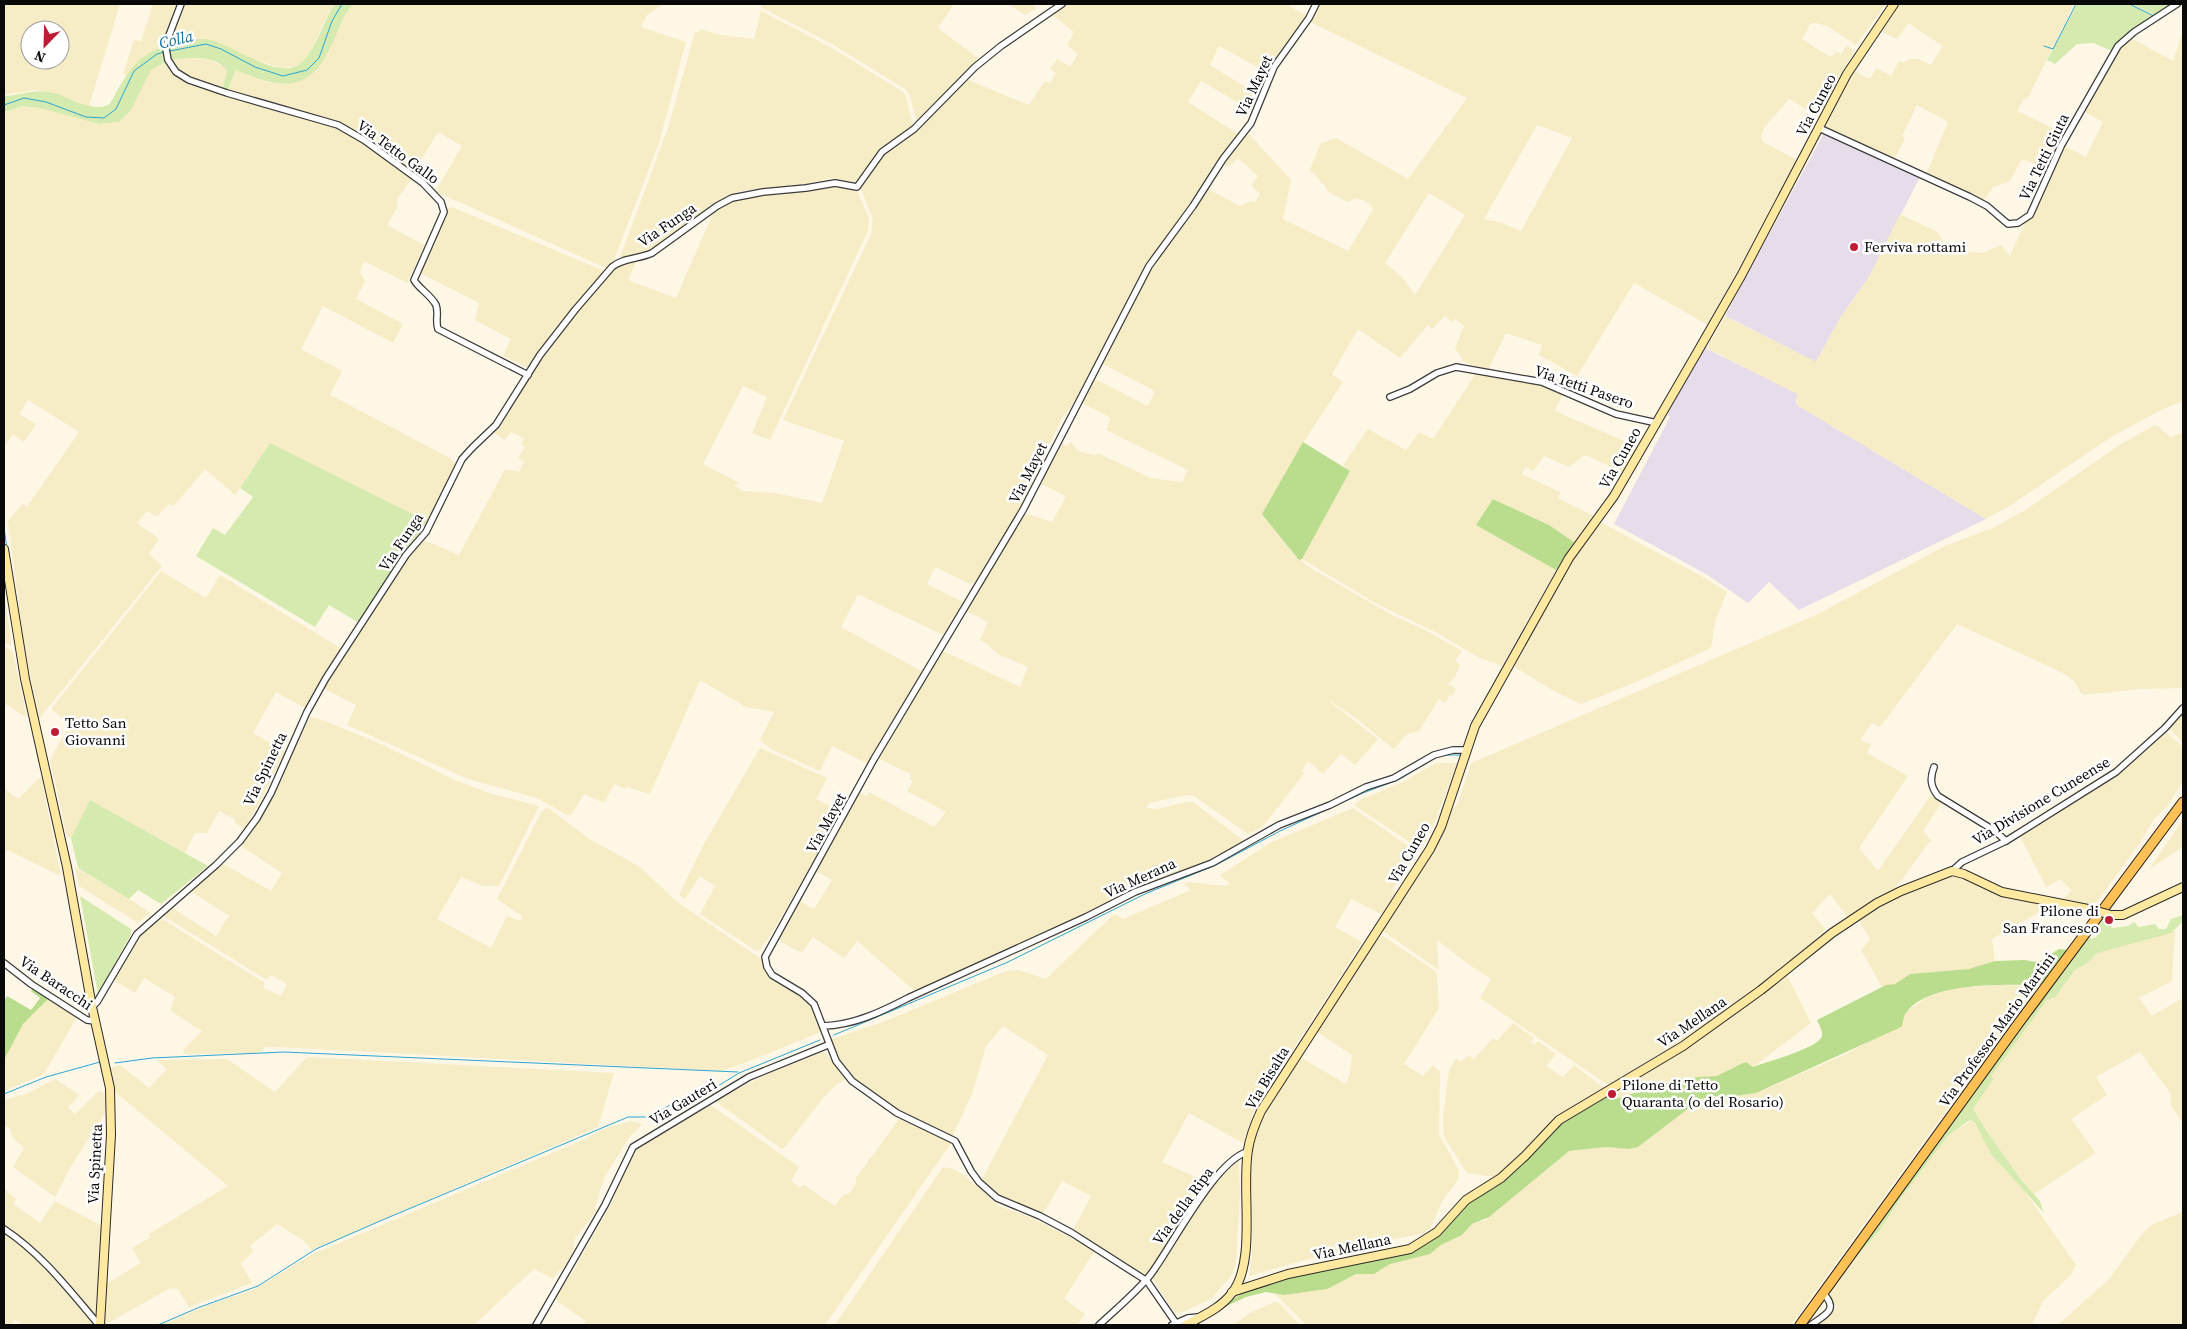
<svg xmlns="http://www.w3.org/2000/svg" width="2187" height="1329" viewBox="0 0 2187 1329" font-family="'Source Serif 4',serif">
  <rect width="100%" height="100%" fill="#fff7e6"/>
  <g fill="#e7dcea">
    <path d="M1824,133L1920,177L1869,277L1840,318L1816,362L1725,316Z"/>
    <path d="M1705,348L1798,394L1796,401L1797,405L1986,519L1799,610L1769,582L1748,603L1706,574L1614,524L1670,417L1667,414Z"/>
  </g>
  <g fill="#f6ecc5" fill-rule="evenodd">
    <path d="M4,4H120L89,106L57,94L35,90L4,95ZM30,30H60V60H30Z"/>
    <path d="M153,4H179L165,49L145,54L127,75L123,74L134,40L141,41Z"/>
    <path d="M182,4H335L326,18L311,51L302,62L294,67L281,68L250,58L169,47Z"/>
    <path d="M353,4H663L647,15L641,27L686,42L659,143L614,260L609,268L608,269L437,192V189L462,146L438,132L421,160L415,176L343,127L227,91L236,70L266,82L284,84L310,76L327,55L346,12Z"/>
    <path d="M760,4H954L938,28L979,59L917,122L909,94L905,89L832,44L762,8Z"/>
    <path d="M1008,4H1031L1037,8L1025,15Z"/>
    <path d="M1065,4H1291V7L1306,15L1267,72L1219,46L1210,65L1257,94L1251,110L1201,81L1188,102L1238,134L1216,163L1182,215L1144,267L1104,348L1072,405L1061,420L1022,505L975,582L970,584L935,567L927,584L963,602L943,635L858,594L841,627L923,672L868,764L832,746L820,771L771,749L760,740L774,712L746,707L700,680L652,790L649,794L627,787L626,789L614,784L604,803L584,794L571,815H567L537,798L468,779L347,725L356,705L323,688L418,544L426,541L459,555L505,469L519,472L524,462L518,458L525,447L521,444L524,438L511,432L505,440L494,433L516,401L541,357L613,267L622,263L636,262L629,278L630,281L676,298L714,211L729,202L743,197L809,191L837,185L856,189L869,218L868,231L770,440L752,433L767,397L743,386L703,464L739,483L734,486L743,491L775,493L822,503L844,441L783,420L871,234L873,219L860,187L878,158L966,79L1029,105L1045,81L1050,84L1056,73L1050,69L1057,59L1070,67L1078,54L1067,45L1074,32L1052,15Z"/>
    <path d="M1318,4H1886L1856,45L1827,26L1816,23H1811L1802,39L1830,57L1837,52L1841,54L1847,45L1854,51L1820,115L1811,112L1789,99L1763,129L1761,138L1763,142L1797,160L1708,325L1634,283L1577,376L1539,355L1542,345L1506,333L1488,370L1464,362L1455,348L1464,326L1455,319L1452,322L1445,316L1432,329L1428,325L1400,358L1358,329L1332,374L1343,382L1303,443L1263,514L1283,537L1291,551L1307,566L1392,615L1425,630L1462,651L1455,661L1460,664L1455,677L1448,684L1456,689L1452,696L1450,695L1445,703L1439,699L1419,731L1407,734L1394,749L1353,716L1324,697L1378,739L1355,765L1341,754L1323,774L1308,761L1302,771L1304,774L1262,827L1248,834L1194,796L1187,795L1149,803L1146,808L1158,809L1187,802H1193L1244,841L1209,861L1163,877L1066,925L916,992L857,941L844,958L813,937L802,952L797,951L777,939L799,901L814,909L832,880L816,871L859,792L867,796L869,792L934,827L946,812L907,791L913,781L910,779L911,774L877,758L941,650L1020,687L1028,667L998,654L987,644L980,640L988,622L964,610L1022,516L1027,514L1052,522L1066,496L1039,483L1060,440L1066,446L1071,442L1078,451L1093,455L1100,454L1150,478L1182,482L1188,470L1106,430L1111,418L1082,403L1095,379L1148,406L1155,391L1103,364L1153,264L1206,188L1240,206L1252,201L1255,202L1260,194L1251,185L1258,176L1243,162L1237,159L1228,167L1224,162L1245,134H1249L1291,180L1283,219L1348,251L1373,210L1371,205L1363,200L1356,198L1348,202L1328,192L1325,186L1310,170L1320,144L1336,138L1408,179L1467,98L1308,21ZM1537,125L1572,138L1521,231L1499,222L1484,219ZM1429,193L1465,215L1415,295L1402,277L1385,263Z"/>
    <path d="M1899,4H2074L2028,98L2024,99L2017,111L2063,133L2047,169L2023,159L2020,162L2010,181L1993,187L1983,201L1926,175L1948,122L1917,105L1902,136L1905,138L1894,160L1826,128L1825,126L1854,71L1870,79L1876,68L1891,76L1899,61L1903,63L1909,59H1918L1931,65L1943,46L1908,23L1897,39L1884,33L1883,31Z"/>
    <path d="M761,11L832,48L903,92L906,96L913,127L877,153L855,183L832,178L800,185L740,191L717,202L645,254L625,259L620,257L669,125L695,32H699V29L721,35L754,39Z"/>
    <path d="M2183,31V401L2163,409L2111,437L2011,505L1986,519L1797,405V394L1707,348L1725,316L1816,362L1840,318L1869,277L1900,214L1937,232L1948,248L1954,250L1983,253L2001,245L2010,256L2061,144L2086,157L2103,122L2084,111L2118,50L2129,37L2173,61Z"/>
    <path d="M190,58L208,59L225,67L227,71L223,90L181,73L171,60Z"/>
    <path d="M167,61L180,76L338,127L356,137L412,178L397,199L398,206L387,225L424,245L413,270L407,283L364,261L360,272L365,281L356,299L403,324L393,343L323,306L301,349L342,371L330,395L450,458L455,464L427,521L270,443L235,495L205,469L174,506L168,504L159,515L156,516L147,511L137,523L159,539L149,554L162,566L39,719L23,638L8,521L23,503L27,507L79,432L28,400L19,414L36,424L24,442L13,434L4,447V112L23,106L40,108L99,124L119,122L131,110L151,70Z"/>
    <path d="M452,207L604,271L548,340L528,368L503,356L511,339L475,320L479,303L418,272L445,210Z"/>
    <path d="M1477,372L1546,385L1563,393L1555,411L1638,447L1622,472L1588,456H1583L1569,467L1544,456L1533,471L1526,467L1522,474L1560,492L1559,499L1594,516L1574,542L1549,525L1494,499L1476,525L1556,570L1502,666L1480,658L1435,632L1375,603L1302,559L1350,471L1343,465L1368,429L1406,450L1419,432L1433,439Z"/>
    <path d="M2155,425L2159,427L2170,437L2183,433V688L2141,689L2084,695L2081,693L2074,681L2063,673L1957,624L1880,727L1872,723L1860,740L1871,744L1867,753L1908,776L1859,848L1878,871L1931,795L1942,802L1923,831L1931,840L1894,890L1848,918L1830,894L1812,913L1825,929L1822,936L1820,933L1812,945L1759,987L1690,1035L1608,1085L1480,998L1491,979L1468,964L1437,940L1439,970L1384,932V927L1440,835L1452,810L1458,803L1471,763L1818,614L1945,546L1995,527L2024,511L2121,444Z"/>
    <path d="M1600,522L1703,577L1727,592L1715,621L1711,648L1636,682L1581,704L1554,691L1513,666L1566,569Z"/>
    <path d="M161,571L206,598L220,575L342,649L307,709L276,692L253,733L285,751L261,800L244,829L235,823L234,819L219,811L207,833H195L185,853L90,800L71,838L67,837L50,760L70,724L51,709Z"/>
    <path d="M4,591L11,639V646L4,642Z"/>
    <path d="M4,646L13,652L27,718L4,703Z"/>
    <path d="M2183,710V743L2168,727Z"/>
    <path d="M310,717L320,719L383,745L455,780L492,794L539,806L499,886H483L461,877L437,919L491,948L507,916L520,921L522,916L497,899L541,813L547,807L588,838L640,867L677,902L760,958L771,978L801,995L810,1003L823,1031L747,1062L721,1071L278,1047H265L261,1052L254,1053L184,1054L183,1050L202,1031L172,1012L171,1008L175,997L144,978L135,993L112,979L128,949L142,932L159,917L265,983L263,988L281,996L287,984L271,975L267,980L162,915L171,907L216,936L229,916L190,891L222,863L271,891L282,873L241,846L267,808Z"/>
    <path d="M2165,731L2183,747V782L2167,806L2154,819L2139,844L2096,903L2091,906L2062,900L2072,891L2060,879L2046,887L2019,834L2094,789Z"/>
    <path d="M760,748L827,778L816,799L842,812L772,933L758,952L700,914L715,886L700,876L685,899L679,895L705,842Z"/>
    <path d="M1436,763H1457L1436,819L1421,850L1354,805L1362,799L1401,783Z"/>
    <path d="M41,777L61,876L7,850L4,855V788L18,799Z"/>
    <path d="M1353,808L1417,852L1405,873L1395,884L1393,890L1396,892L1381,914L1351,899L1335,927L1362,942L1254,1110L1243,1143L1189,1113L1162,1162L1207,1182L1148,1273L1144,1276L1073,1230L1091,1196L1062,1181L1043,1214L1002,1200L981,1181L1048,1055L1003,1026L986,1046L972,1094L952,1137L897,1111L858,1084L840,1065L829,1040L883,1022L1006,971L1019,970L1046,979L1114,914L1123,919L1191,890L1184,884L1189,882L1225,886L1230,884L1220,875L1272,842Z"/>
    <path d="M2183,820V847L2149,869Z"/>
    <path d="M75,867L129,899L150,913L139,922L135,921L79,886Z"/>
    <path d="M1945,875H1955L2054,904L1992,939L1995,961L1969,969L1910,974L1895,984L1882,987L1861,950L1870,939L1858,919L1892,897Z"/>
    <path d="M2175,931L2172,981L2139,998L2152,1016L2181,999L2183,1003V1123L2170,1104L2171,1094L2140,1052L2096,1077L2107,1095L2071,1119L2095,1152L2094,1154L2034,1194L2022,1181L1988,1133L1973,1109L1994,1078L1990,1076L2047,1000L2075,970L2086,964L2096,953Z"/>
    <path d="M1383,936L1435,971L1437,975L1439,1008L1404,1064L1423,1076L1433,1065L1440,1072L1439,1134L1459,1171L1458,1180L1443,1200L1430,1229L1422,1234L1359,1245L1249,1276L1252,1254L1251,1152L1256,1129L1270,1102L1300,1057L1346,1084L1350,1072L1352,1055L1317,1032L1378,938Z"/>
    <path d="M1787,975L1811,1023L1753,1067L1746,1062L1717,1076L1683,1078L1612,1100L1615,1089L1746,1005Z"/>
    <path d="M2043,984L1963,1093L1957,1096L1919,1148L1791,1325H1306L1275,1294L1284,1295L1323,1289L1356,1274H1374L1390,1264L1434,1251L1441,1245L1462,1235L1472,1224L1485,1220L1569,1151L1606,1147L1630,1149L1638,1147L1701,1099L1714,1096L1728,1097L1756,1093L1842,1056L1904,1023V1015L1907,1011L1929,996L1952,988L2004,985L2028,986Z"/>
    <path d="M49,998L77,1017L44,1074L4,1091V1060L23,1024Z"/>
    <path d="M1513,1023L1534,1038L1531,1042L1535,1045L1538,1041L1556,1054L1546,1066L1563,1077L1574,1065L1604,1088L1556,1118L1530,1147L1501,1174L1496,1177L1467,1173L1444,1137L1443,1117L1449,1070L1456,1058L1461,1062L1469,1055L1474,1059L1493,1038L1497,1041Z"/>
    <path d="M823,1052L827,1055L846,1079L836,1085L824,1097L785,1147L782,1149L715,1101L767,1074Z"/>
    <path d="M307,1057L614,1073L598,1127L312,1250L304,1241L277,1224L250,1246L253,1251L241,1264L252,1283L189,1307L178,1289L170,1288L105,1325L103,1320L104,1285L141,1263L132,1248L151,1237L149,1234L228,1186L114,1091L109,1068L120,1065L149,1088L167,1069L157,1060L227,1059L275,1092Z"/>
    <path d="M55,1079L79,1095L68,1108L75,1114L100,1090L105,1095V1113L71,1166L55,1197L13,1167L24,1148L12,1137L10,1128L4,1125V1100L26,1094Z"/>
    <path d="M709,1104L799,1167L791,1181L800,1187L804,1185L835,1206L843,1195L849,1194L856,1183V1178L899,1119L902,1118L951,1141V1143L825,1325H584L586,1321L554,1299L573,1272L610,1206L633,1152L639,1146Z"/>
    <path d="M1972,1120L1982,1134L1991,1154L2023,1189L2076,1265L2070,1276L2043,1301L2032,1325H1814L1835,1310L1837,1307L1831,1299V1289L1844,1270L1880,1230L1901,1198L1947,1137Z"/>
    <path d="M631,1121L643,1124L630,1136L604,1178L595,1208L597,1210L575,1239L572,1254L561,1271L559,1270L553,1279L534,1269L474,1325H161L211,1304L255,1289L311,1255L583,1140L606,1128Z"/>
    <path d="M1237,1159L1239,1162L1240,1195L1236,1263L1231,1276L1211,1299L1183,1312L1175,1313L1151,1276L1208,1191Z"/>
    <path d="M943,1167L953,1169L964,1175L999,1206L1032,1218L1095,1250L1064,1299L1085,1314L1077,1325H835Z"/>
    <path d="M4,1189L16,1199L13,1204L40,1223L55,1201L102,1226L95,1318L64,1282L4,1227Z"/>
    <path d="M2183,1212V1325H2058L2109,1279L2142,1234L2153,1224Z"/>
    <path d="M4,1230L19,1241L53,1274L96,1325H25L14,1320L11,1325H4Z"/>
    <path d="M1274,1302H1278L1300,1325H1233L1250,1313Z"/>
  </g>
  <g fill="#d5eaae">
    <path d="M335,4H353C341,17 338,33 330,48C308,96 276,87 236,70L227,91L223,88L227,71C216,54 188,58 171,60L169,47C179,44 192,39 203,39C229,39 280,86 303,61C318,45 323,21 335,4Z"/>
    <path d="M2077,4H2128L2154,16L2112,51L2093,43L2077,44L2055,64L2047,60Z"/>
    <path d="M2131,4H2174L2155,15Z"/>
    <path d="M162,49L167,61L151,70L131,110L119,122L99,124L40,108L23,106L4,112V96C25,95 35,87 58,94C72,99 95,113 110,104C120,85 138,50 162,49Z"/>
    <path d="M270,443L427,521L359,623L329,605L315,627L196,556L213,528L225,535L253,497L240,488Z"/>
    <path d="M90,800L208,866L161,904L138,890L129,899L78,868L71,838Z"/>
    <path d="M80,896L131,929V934L98,994Z"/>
    <path d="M2183,915V921L2171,933L2097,953L2086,964L2075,970L2055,997L2047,1000L1991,1076L1994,1078L1975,1106L1973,1109L1988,1133L2022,1181L2040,1201L2044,1213L1991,1154L1975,1123L1972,1120L1968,1121L1947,1137L1901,1198L1880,1230L1844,1270L2087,937L2091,939L2097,937L2096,929L2105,917L2112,928L2128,926L2134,922L2139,927L2155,924L2159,929H2166L2171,919Z"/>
  </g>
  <g fill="#badc8d">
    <path d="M1303,442L1350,471L1302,559L1299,560L1262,514Z"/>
    <path d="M1493,499L1549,525L1574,542L1556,570L1476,525Z"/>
    <path d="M2059,949L2068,950L2043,984L2039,985C2004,985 1929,981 1906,1013C1902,1018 1905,1022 1901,1027L1756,1093L1728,1097L1714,1096L1701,1099L1638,1147L1629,1149L1606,1147L1569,1151L1489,1217L1472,1224L1462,1235L1441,1245L1430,1254L1390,1264L1374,1274H1356L1327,1289L1284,1295L1266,1292L1246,1297L1216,1311L1244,1292L1274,1281L1407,1254L1431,1240L1467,1202L1490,1188L1554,1127L1572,1114L1607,1095L1612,1100L1683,1078L1717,1076L1741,1064L1746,1062L1753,1067C1766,1062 1819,1048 1822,1036C1823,1031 1819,1025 1817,1020L1886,985L1895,984L1910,974L1969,969L1995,961L2024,960L2038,962Z"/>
    <path d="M33,987L49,998L23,1024L4,1060V1001L7,996L31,1010L40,998L31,991Z"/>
  </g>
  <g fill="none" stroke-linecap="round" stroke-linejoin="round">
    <g stroke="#2ba5d4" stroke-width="1">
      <path d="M2129,4L2154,16"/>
      <path d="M2044,46L2053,49L2076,4"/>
      <path d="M170,51L206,44L221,49L255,67L283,76L307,70L319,58L332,21L342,4"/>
      <path d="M4,105L24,98L46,102L86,117L104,118L116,109L134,71L157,54L164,52"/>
      <path d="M4,528L7,549"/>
      <path d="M1446,755H1460"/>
      <path d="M55,795L68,853L80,921"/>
      <path d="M85,944L94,998"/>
      <path d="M834,1035L1008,962L1147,893L1216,865L1280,831L1363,793L1400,779L1428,762"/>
      <path d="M115,1063L152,1058L284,1052L738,1072"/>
      <path d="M4,1094L46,1077L100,1062"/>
      <path d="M158,1325L200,1307L258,1286L316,1249L380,1221L628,1117H649L679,1100L713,1089L739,1073L820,1040"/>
    </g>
    <g stroke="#3c3c3c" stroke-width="8">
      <g id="street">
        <path d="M181,4L168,38L166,49L168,60L176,72L189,80L227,93L338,125L364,140L423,183L441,202L444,212L414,280C419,289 430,294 436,305C439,313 435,321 438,329L528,375"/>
        <path d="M1819,128L1970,197L1987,206L2008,224L2018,223L2030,215L2061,146L2118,46L2134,32L2177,4"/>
        <path d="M1390,397L1410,389L1437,373L1456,367L1542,382L1616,414L1657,423"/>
        <path d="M1934,767C1930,778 1930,786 1938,796L1995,831L2006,841"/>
        <path d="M1952,871L1962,862L2006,841L2116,772L2165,728L2183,708"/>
        <path d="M4,963L31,984L87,1020L95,1021"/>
        <path d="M92,1007L97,1002L137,934L216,865L240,841L257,818L271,793L307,712L326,678L406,555L426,532L462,459L472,448L496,425L540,355L575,310L612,267C622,258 639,259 652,253L717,206L732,198L763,192L806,188L835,183L857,187L882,152L914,129L975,67L1001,46L1062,4"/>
        <path d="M823,1026C854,1025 881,1012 908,998L1086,917L1135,892L1212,863L1279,825L1330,805L1366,787L1394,778L1434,755L1453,750H1465"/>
        <path d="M4,1229C42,1254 70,1291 99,1325"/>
        <path d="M1176,1323L1147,1281L1072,1233L1040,1216L997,1198L979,1182L971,1171L955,1141L897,1113L852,1081L836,1061L814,1004L802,993L772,975L767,967L765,957L874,759L1023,510L1149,266L1193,206L1223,159L1251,123L1274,67L1309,18L1316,4"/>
        <path d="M536,1325L605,1205L633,1147L749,1077L828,1045"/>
        <path d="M1099,1325C1115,1310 1137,1292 1151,1274C1172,1246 1215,1161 1247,1152"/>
        <path d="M1172,1325L1188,1318L1198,1317"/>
        <path d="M1811,1325C1826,1314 1839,1310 1823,1293"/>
      </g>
    </g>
    <g stroke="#2b2b2b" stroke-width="10">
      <g id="secondary">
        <path d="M4,549L25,679L67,867L92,1007L110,1088L111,1135L100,1325"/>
        <path d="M2111,915H2123L2183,887"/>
        <path d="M1232,1292L1288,1274L1410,1249L1437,1232L1466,1200L1501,1178L1525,1156L1559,1120L1683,1046L1761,990L1832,933L1877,903L1901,891L1952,871L1964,874L2002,892L2093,910"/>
        <path d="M1186,1325C1202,1316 1221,1308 1232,1293C1257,1261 1241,1190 1248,1150C1250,1136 1255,1124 1261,1111L1430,849L1441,827L1475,726L1569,558L1614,496L1698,351L1741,276L1847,74L1894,4"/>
      </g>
    </g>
    <g stroke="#1a1a1a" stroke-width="11">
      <path id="primary" d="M1800,1325L2018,1024L2183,802"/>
    </g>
    <use href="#street" stroke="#fff" stroke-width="5.5"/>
    <use href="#secondary" stroke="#ffe9a1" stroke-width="8"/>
    <use href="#primary" stroke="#ffc156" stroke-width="9"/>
    <g stroke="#2b2b2b" stroke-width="10" stroke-linecap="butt">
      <path id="secondary-bridge" d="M2093,910L2111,915"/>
    </g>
    <use href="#secondary-bridge" stroke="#ffe9a1" stroke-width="8"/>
  </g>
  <g fill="#bf1c37" stroke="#fff" stroke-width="2">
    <circle cx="1854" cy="247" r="5"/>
    <circle cx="55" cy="732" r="5"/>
    <circle cx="2109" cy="920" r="5"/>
    <circle cx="1612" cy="1094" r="5"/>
  </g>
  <g text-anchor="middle" stroke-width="5" stroke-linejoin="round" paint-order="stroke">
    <g font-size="15" fill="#090909" stroke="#fff">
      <text transform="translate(1254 86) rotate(-65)" y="5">Via Mayet</text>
      <text transform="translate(1816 105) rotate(-62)" y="5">Via Cuneo</text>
      <text transform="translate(398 152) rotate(36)" y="5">Via Tetto Gallo</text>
      <text transform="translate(2044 157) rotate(-64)" y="5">Via Tetti Giuta</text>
      <text transform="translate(667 225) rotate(-34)" y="5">Via Funga</text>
      <text transform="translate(1584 387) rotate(19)" y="5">Via Tetti Pasero</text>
      <text transform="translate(1620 458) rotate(-60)" y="5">Via Cuneo</text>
      <text transform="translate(1028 473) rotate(-63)" y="5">Via Mayet</text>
      <text transform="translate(401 542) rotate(-56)" y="5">Via Funga</text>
      <text transform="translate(265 769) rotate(-64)" y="5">Via Spinetta</text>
      <text transform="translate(2041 801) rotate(-31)" y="5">Via Divisione Cuneense</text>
      <text transform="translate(826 823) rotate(-61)" y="5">Via Mayet</text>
      <text transform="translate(1409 853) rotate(-60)" y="5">Via Cuneo</text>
      <text transform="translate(1140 878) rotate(-24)" y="5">Via Merana</text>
      <text transform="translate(56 983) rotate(34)" y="5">Via Baracchi</text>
      <text transform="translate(1692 1022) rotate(-34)" y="5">Via Mellana</text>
      <text transform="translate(1997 1030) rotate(-54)" y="5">Via Professor Mario Martini</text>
      <text transform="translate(1267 1078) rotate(-59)" y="5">Via Bisalta</text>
      <text transform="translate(683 1102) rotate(-31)" y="5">Via Gauteri</text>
      <text transform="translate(95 1164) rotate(-87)" y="5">Via Spinetta</text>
      <text transform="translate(1183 1206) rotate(-54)" y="5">Via della Ripa</text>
      <text transform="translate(1352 1247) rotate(-12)" y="5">Via Mellana</text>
    </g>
    <g font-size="15" fill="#090909" stroke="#fff" text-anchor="start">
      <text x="1864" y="252">Ferviva rottami</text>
      <text x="65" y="728">Tetto San<tspan x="65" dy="17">Giovanni</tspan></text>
      <text x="2099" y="916" text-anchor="end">Pilone di<tspan x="2099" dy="17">San Francesco</tspan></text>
      <text x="1622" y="1090">Pilone di Tetto<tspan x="1622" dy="17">Quaranta (o del Rosario)</tspan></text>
    </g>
    <g font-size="16" font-style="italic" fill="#0e72a0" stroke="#fff">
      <text transform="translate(176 39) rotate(-13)" y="6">Colla</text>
    </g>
  </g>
  <rect width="2187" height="1329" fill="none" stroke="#090909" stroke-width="10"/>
  <g transform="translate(45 45) rotate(203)"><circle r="24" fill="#ffffff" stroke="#9d9d9d"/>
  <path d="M0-4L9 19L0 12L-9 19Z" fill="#bf1c37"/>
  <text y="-8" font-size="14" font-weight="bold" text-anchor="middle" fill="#090909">N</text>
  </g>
</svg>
